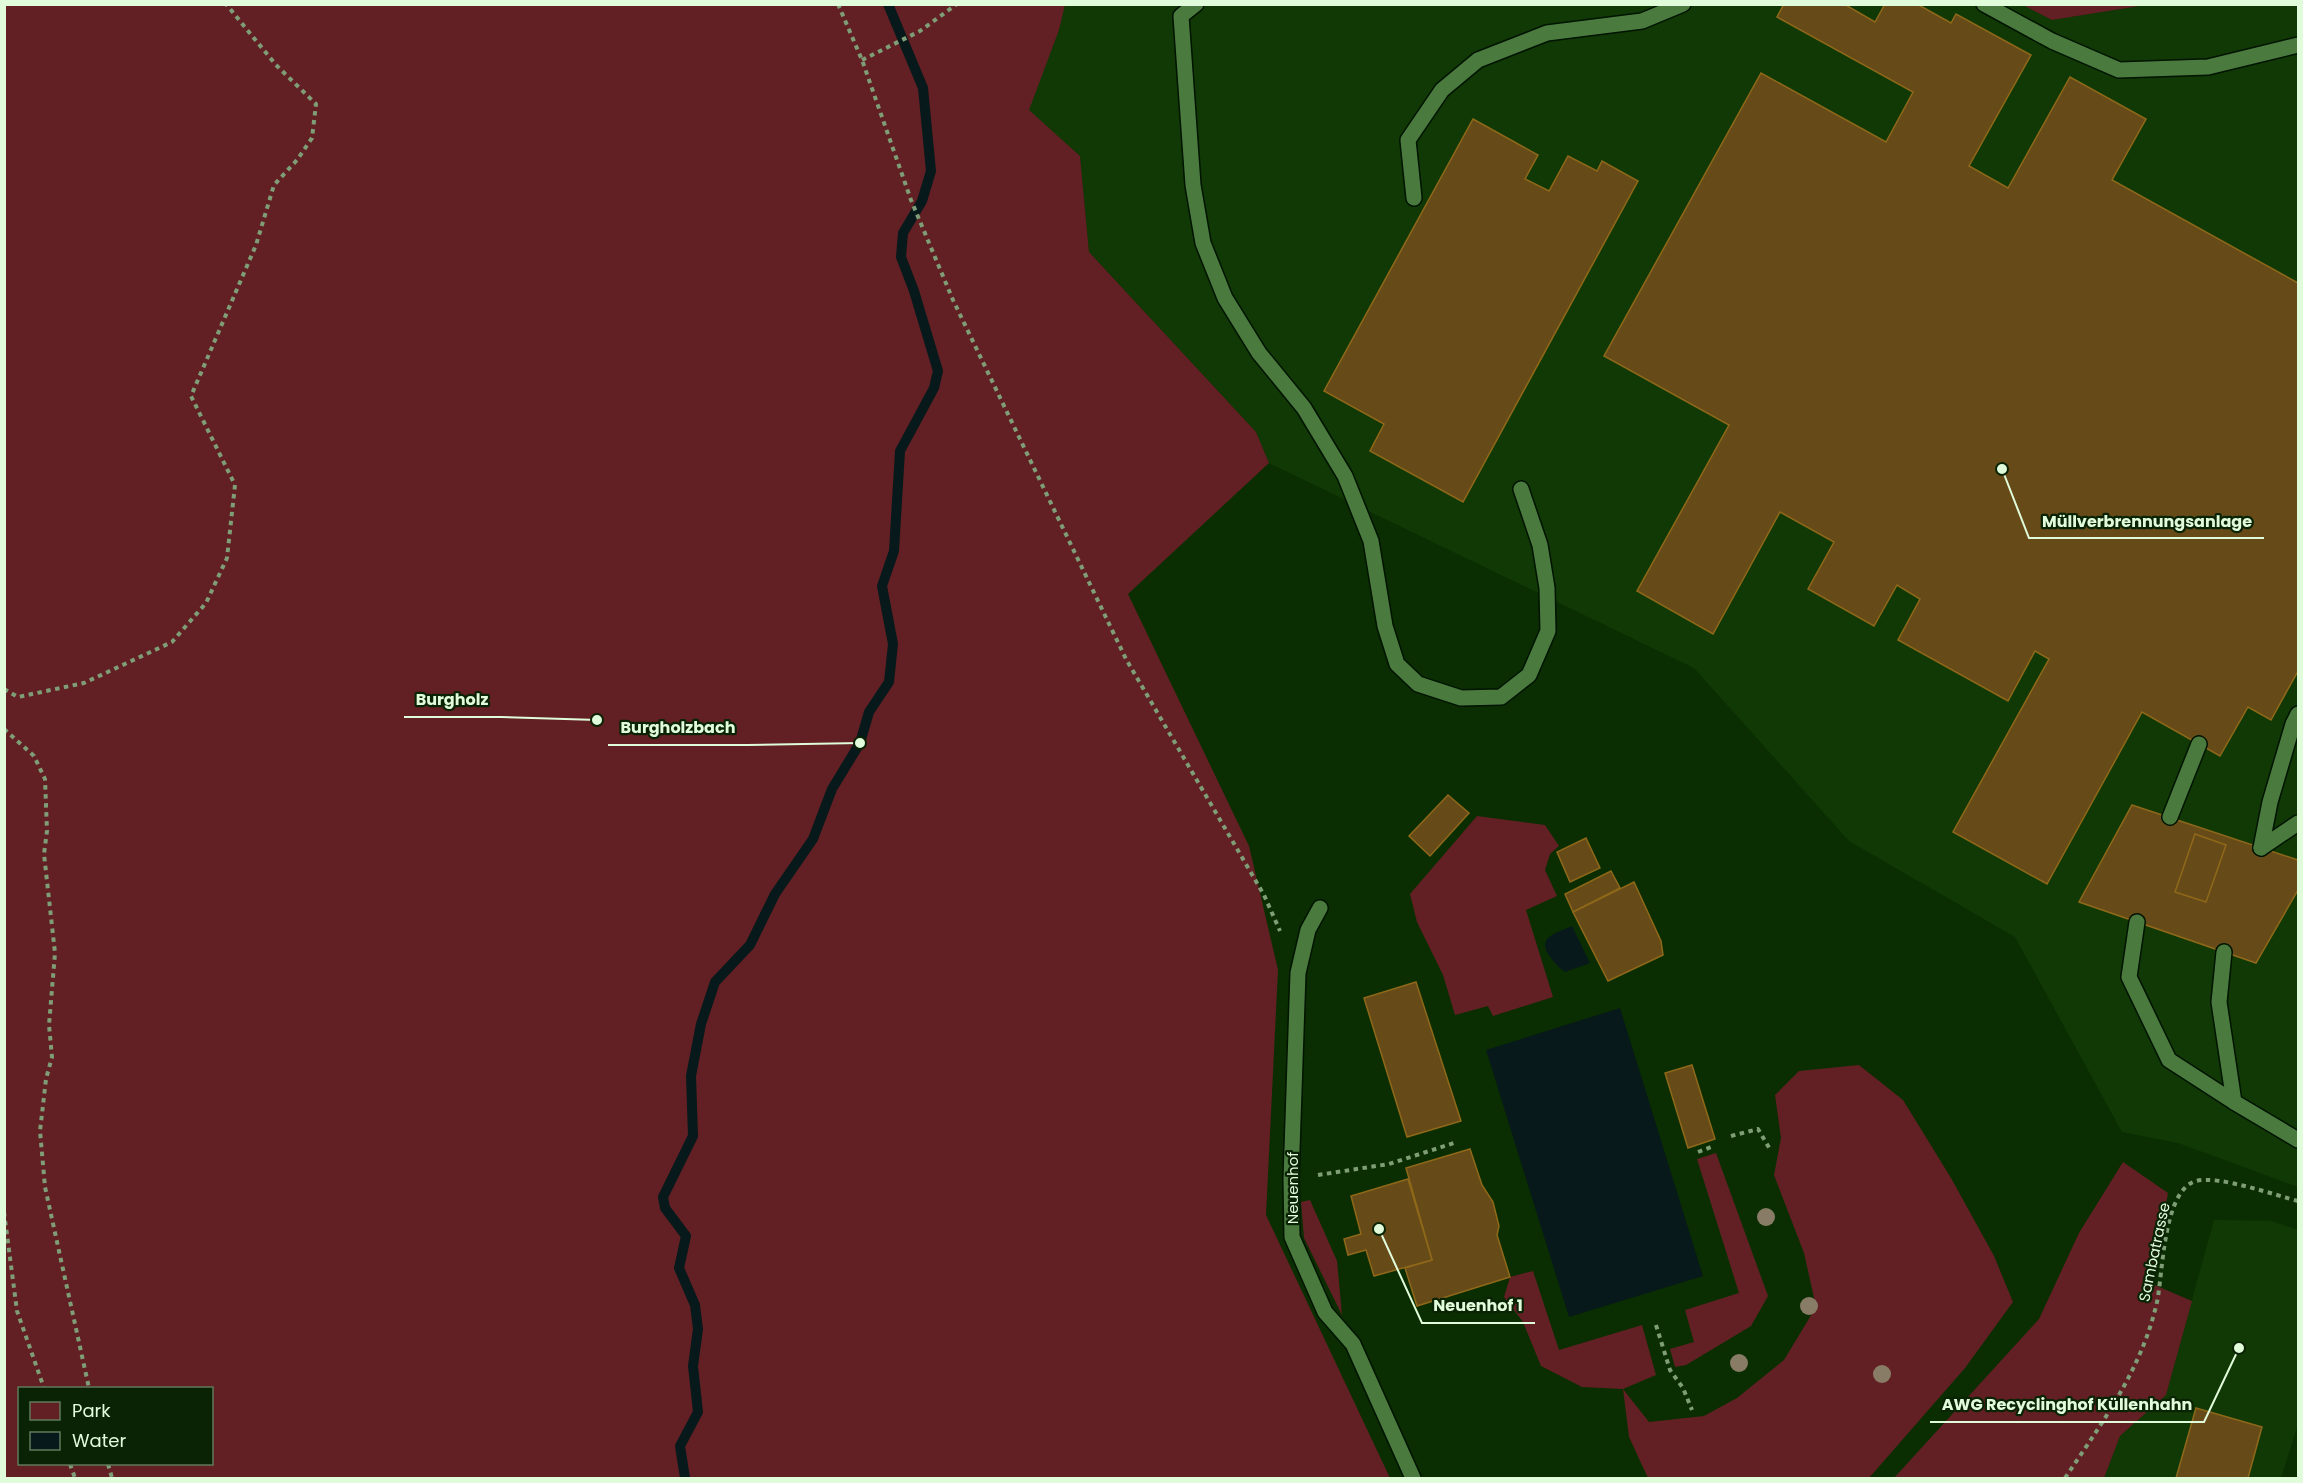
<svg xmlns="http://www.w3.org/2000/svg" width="2303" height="1483" font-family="Poppins,sans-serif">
<rect width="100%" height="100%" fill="#0a2e01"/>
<g fill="#113905">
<polygon points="2023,4 2052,20 2146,5 2298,5 2298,1187 2178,1143 2122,1132 2015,937 1849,841 1694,668 1269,463 1256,432 1089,252 1080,156 1028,110 1059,30 1065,5"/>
<polygon points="2214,1220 2271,1221 2298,1230 2298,1424 2281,1478 2104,1478 2120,1436 2166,1395"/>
</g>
<g fill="#622024" fill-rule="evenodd">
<path d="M5 4 1065 5 1059 30 1029 110 1080 156 1089 252 1256 432 1269 463 1128 594 1249 846 1278 970 1266 1215 1390 1478H5ZM212 1388V1464H20V1388Z"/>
<polygon points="2023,5 2146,5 2052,20"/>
<polygon points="1477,816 1545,825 1559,846 1550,854 1545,870 1557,896 1526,910 1553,997 1493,1016 1488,1006 1455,1015 1443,975 1417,922 1410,894"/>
<polygon points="1859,1065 1903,1100 1951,1178 1994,1256 2013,1302 1965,1368 1869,1478 1648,1478 1629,1437 1623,1389 1582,1387 1541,1366 1523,1322 1504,1297 1510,1277 1533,1271 1559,1350 1642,1325 1656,1375 1623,1389 1649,1422 1704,1416 1737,1398 1784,1360 1816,1307 1804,1253 1774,1175 1781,1138 1775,1095 1799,1071"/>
<polygon points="1716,1153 1768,1296 1751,1326 1686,1365 1675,1367 1670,1349 1694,1342 1685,1310 1739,1293 1697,1159"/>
<polygon points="2123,1162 2168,1193 2152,1284 2192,1301 2166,1395 2120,1436 2104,1478 1894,1478 2039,1319 2079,1233"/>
<polygon points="1310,1200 1337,1261 1342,1315 1304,1238 1301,1202"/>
</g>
<g fill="#07191a">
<path d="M1572 926 1590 963 1565 972C1559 968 1556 964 1551 958 1535 937 1555 934 1572 926Z"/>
<polygon points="1620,1008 1703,1276 1569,1317 1486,1050"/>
</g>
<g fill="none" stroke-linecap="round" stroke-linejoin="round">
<polyline stroke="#07191a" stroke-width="10" points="685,1478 680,1446 698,1412 693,1366 698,1329 695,1305 679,1268 686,1236 665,1208 663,1197 693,1136 691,1076 701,1024 715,982 750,945 775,894 813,839 832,789 860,743 869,712 889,682 893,644 882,586 894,551 900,451 934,388 938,371 914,291 901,257 903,233 922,201 931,171 923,88 888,4"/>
</g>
<g fill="#664b19" stroke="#8f6819" stroke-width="1.5">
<polygon points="1784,4 1844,4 1875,22 1885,4 1917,4 1951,23 1956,14 2031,55 1969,166 2008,188 2070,77 2146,119 2112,180 2298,283 2298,671 2271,720 2248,707 2220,756 2142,712 2047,884 1953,832 2049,659 2035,651 2008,701 1898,640 1920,599 1897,585 1874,626 1808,589 1834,542 1780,512 1713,634 1637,591 1729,425 1604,356 1761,73 1886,142 1913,92 1777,17"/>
<polygon points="1473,119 1538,155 1525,179 1549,191 1568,156 1597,171 1602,161 1638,181 1463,502 1370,451 1384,424 1324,391"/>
<polygon points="1448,795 1469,813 1430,856 1409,836"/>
<polygon points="2132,805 2298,860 2298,890 2256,963 2079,902"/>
<polygon points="2195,834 2226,845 2206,902 2175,892"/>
<polygon points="1586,838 1600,868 1570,882 1557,852"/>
<polygon points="1611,871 1620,888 1573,912 1565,894"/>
<polygon points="1634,882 1661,941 1663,955 1608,981 1573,912"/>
<polygon points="1416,982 1461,1121 1407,1137 1364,998"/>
<polygon points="1692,1065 1715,1139 1688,1148 1665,1073"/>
<polygon points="1470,1149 1482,1185 1493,1202 1499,1226 1497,1235 1510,1277 1417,1306 1405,1268 1432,1260 1406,1168"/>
<polygon points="1408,1179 1432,1260 1374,1276 1366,1250 1348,1255 1344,1239 1361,1234 1351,1196"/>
<polygon points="2196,1408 2262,1427 2248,1478 2176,1478"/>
</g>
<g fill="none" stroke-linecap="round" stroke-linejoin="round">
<g stroke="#001400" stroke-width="18">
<g id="service">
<polyline points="1196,4 1181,16 1193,185 1203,243 1225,298 1259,353 1304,408 1345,476 1371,541 1385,626 1397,664 1418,684 1461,698 1501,697 1529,675 1548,631 1547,588 1540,545 1521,489"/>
<polyline points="1984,4 2052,41 2119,70 2208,67 2298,45"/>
<polyline points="1414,198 1408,140 1442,90 1478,60 1547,33 1642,21 1683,4"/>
<polyline points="2170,817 2199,744"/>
<polyline points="2261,848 2270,802 2293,724 2298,714"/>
<polyline points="2261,848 2298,823"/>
<polyline points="1320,908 1308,930 1298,973 1291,1179 1292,1237 1325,1312 1353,1344 1413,1478"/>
<polyline points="2137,922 2129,977 2169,1060 2234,1102"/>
<polyline points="2224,952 2219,1002 2234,1102 2298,1140"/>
</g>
</g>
<g stroke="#7f9e77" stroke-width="4" stroke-dasharray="4.5 4.5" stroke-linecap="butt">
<polyline points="838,4 862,60 911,200 953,300 1126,659 1264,895 1280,931"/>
<polyline points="862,60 920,31 957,4"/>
<polyline points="4,689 18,697 84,683 172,642 206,603 227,558 235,485 191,396 256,245 274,185 297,160 312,138 316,104 276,65 226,4"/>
<polyline points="4,729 34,756 45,779 47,831 44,854 55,953 49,1025 52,1057 46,1079 40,1131 45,1187 89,1388"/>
<polyline points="1731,1136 1758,1129 1771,1151"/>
<polyline points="1698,1152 1711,1147"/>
<polyline points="1318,1175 1389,1164 1454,1143"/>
<polyline points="4,1212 17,1311 44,1388"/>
<polyline points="1656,1325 1670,1370 1683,1388 1692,1410"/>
<polyline points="70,1464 75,1478"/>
<polyline points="108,1464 112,1478"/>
<path d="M2065 1478C2102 1423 2142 1369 2157 1302 2163 1274 2163 1190 2196 1181 2218 1175 2275 1195 2298 1201"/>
</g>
<use href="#service" stroke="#4a7a3e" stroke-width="15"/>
</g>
<g fill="#897c67">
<circle cx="1766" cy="1217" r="9"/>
<circle cx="1809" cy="1306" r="9"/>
<circle cx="1739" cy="1363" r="9"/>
<circle cx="1882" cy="1374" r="9"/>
</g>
<g text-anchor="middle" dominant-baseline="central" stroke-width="4.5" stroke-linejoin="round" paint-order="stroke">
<g font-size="15" fill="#e1fcdb" stroke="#0a2304">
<text transform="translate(1292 1188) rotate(-90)">Neuenhof</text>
<text transform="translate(2154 1252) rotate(-78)">Sambatrasse</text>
</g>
</g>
<path fill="none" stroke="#e1fcdb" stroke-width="2" d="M2002 469L2029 538H2264M597 720L501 717H404M860 743L747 745H608M1379 1229L1422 1323H1535M2239 1348L2204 1422H1930"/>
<g fill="#e1fcdb" stroke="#0a2304" stroke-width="2">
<circle cx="2002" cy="469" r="6"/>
<circle cx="597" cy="720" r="6"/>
<circle cx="860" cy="743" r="6"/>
<circle cx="1379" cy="1229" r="6"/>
<circle cx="2239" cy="1348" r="6"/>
</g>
<g font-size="16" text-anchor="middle" font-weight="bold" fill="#e1fcdb" stroke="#0a2304" stroke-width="4.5" stroke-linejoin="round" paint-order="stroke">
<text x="2147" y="527">Müllverbrennungsanlage</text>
<text x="452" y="705">Burgholz</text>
<text x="678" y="733">Burgholzbach</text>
<text x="1478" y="1311">Neuenhof 1</text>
<text x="2067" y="1410">AWG Recyclinghof Küllenhahn</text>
</g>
<rect width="2303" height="1483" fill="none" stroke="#e1fcdb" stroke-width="12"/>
<rect x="18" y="1387" width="195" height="78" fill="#0a2304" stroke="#607a5a" stroke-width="1.5"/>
<rect x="30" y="1402" width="30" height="18" fill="#622024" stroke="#607a5a" stroke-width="1.5"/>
<text x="72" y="1417" font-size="18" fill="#e1fcdb">Park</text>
<rect x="30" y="1432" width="30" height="18" fill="#07191a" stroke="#607a5a" stroke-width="1.5"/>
<text x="72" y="1447" font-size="18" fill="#e1fcdb">Water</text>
</svg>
